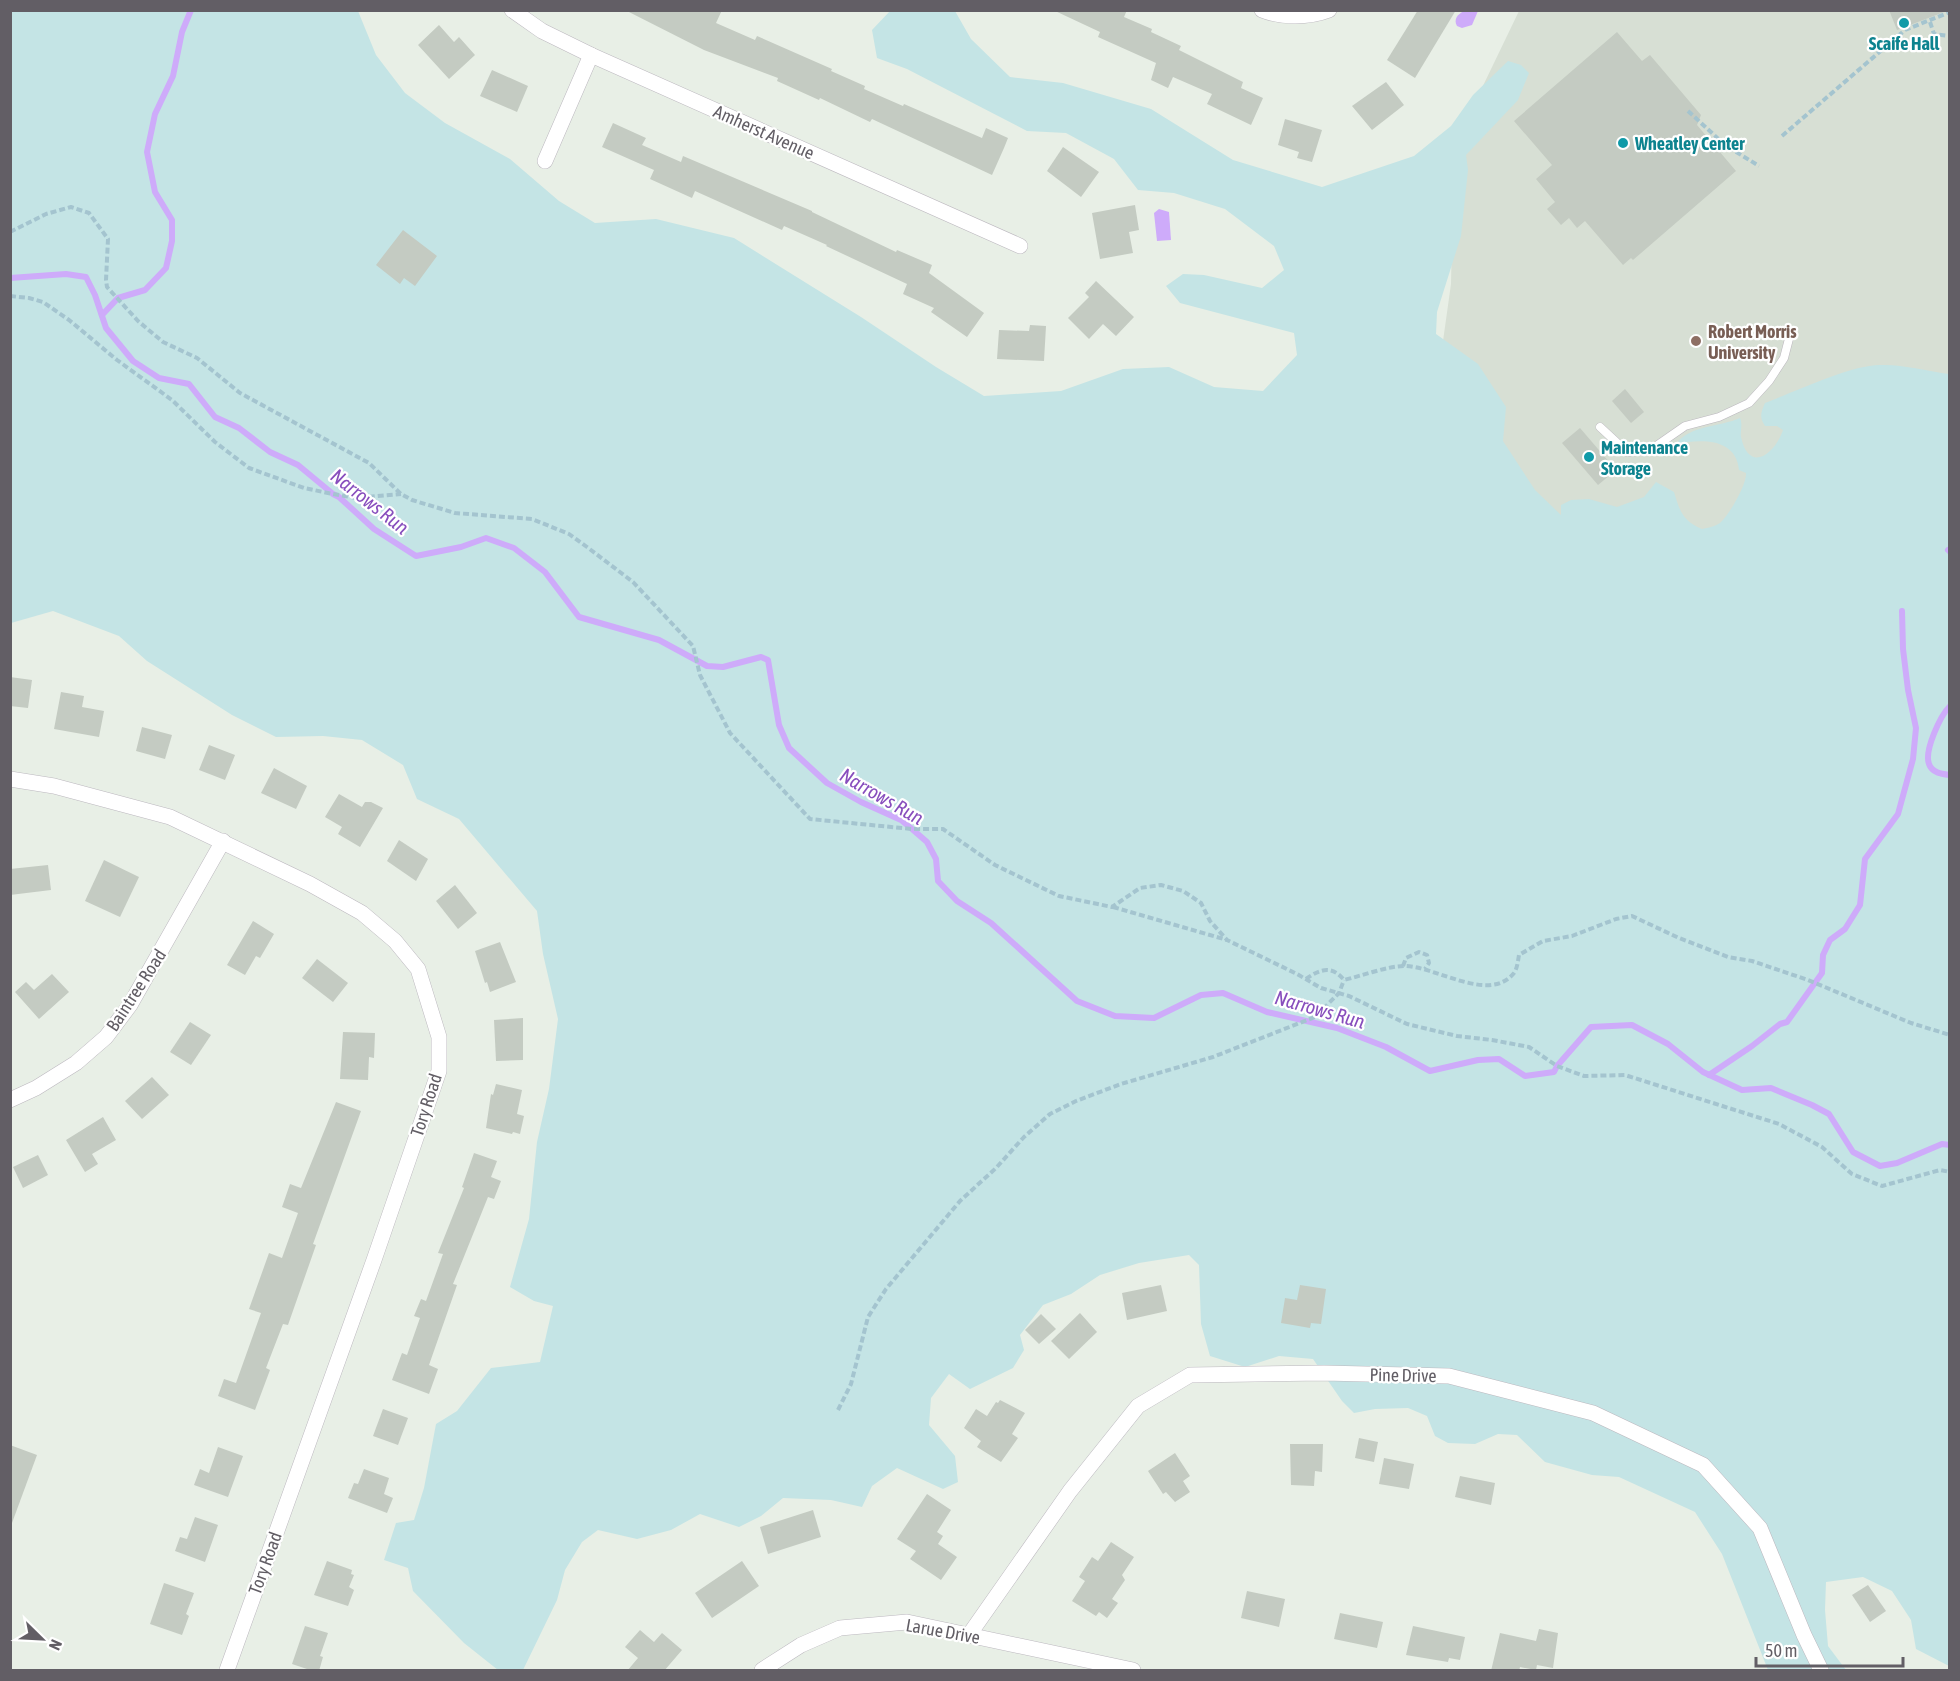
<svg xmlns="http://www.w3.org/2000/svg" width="1960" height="1681" font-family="'Asap Condensed',sans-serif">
<rect width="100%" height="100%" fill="#e8efe6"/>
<polygon fill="#d7dfd4" points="1519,11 1949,11 1949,676 1606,603 1435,398 1451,284 1454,146"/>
<path fill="#c4e4e5" d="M11 11H358L376 55 405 93 445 123 510 159 559 201 595 223 656 219 734 238 861 317 936 367 984 396 1061 391 1123 369 1169 367 1214 387 1263 391 1297 355 1294 333 1180 303 1166 286 1183 274 1204 275 1262 288 1284 270 1274 246 1225 209 1174 193 1138 190 1114 159 1066 133 1027 131 907 69 877 58 872 30 890 11H955L971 39 1010 77 1063 83 1151 109 1233 160 1322 187 1414 156 1451 126 1473 95 1508 61 1521 65 1529 73 1518 100 1466 155 1468 170 1461 236 1437 312 1436 334 1478 364 1506 407 1503 441 1535 490 1561 515V505L1571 500 1589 499 1617 507 1644 497 1656 482 1674 492C1680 512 1683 521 1702 529 1708 528 1716 526 1720 523 1729 515 1747 484 1746 473L1739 470C1736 437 1700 439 1676 444 1690 425 1720 427 1740 418 1743 425 1740 431 1741 437 1749 474 1775 454 1783 430L1777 426H1765C1759 417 1761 412 1765 403 1794 392 1851 365 1880 365 1901 364 1928 371 1949 374V1666L1916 1649 1911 1620 1892 1591 1863 1577 1826 1582 1825 1610 1828 1646 1846 1670H1768L1722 1554 1695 1512 1619 1477 1592 1475 1545 1462 1517 1435 1498 1434 1475 1444 1448 1443 1435 1436 1427 1416 1408 1408 1375 1409 1354 1413 1342 1401 1313 1359 1279 1356 1245 1367 1210 1356 1201 1324 1199 1265 1189 1255 1139 1263 1100 1275 1071 1294 1043 1305 1020 1335 1024 1350 1013 1368 970 1389 949 1374 931 1398 929 1425 955 1456 958 1482 943 1489 897 1468 872 1486 862 1507 831 1500 783 1498 761 1516 739 1527 700 1514 671 1530 637 1539 598 1530 582 1542 565 1570 557 1600 523 1670H498L464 1643 413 1591 408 1568 384 1560 396 1523 414 1520 424 1488 436 1424 457 1411 491 1368 540 1362 553 1306 534 1301 510 1287 529 1219 537 1142 549 1089 558 1019 543 954 537 911 459 819 417 799 403 765 362 740 323 736 276 737 232 715 147 661 119 636 53 611 11 623Z"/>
<g fill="#ceabfa">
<path d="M1464 11H1478L1472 25 1462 28 1457 26C1453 19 1458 14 1464 11Z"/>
<polygon points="1159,209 1169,212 1171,240 1157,241 1154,213"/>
</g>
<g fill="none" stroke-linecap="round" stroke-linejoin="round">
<g stroke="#ceabfa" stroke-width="6">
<polyline points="10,278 66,274 86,277 95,295 106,328 133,361 159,378 189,384 215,417 239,428 270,452 298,465 333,494 339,497 374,529 416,556 461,547 486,538 514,548 545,572 579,617 659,640 707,666 723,667 761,657 768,660 779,725 789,748 827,783 861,802 901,820 912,829 927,842 936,859 938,881 957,901 991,923 1077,1001 1115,1016 1154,1018 1201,995 1223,993 1267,1012 1337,1028 1386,1047 1430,1071 1478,1060 1499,1059 1525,1076 1554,1072 1557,1066 1591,1027 1632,1025 1668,1044 1703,1072 1742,1090 1771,1088 1812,1105 1829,1114 1853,1152 1880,1166 1897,1163 1942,1144 1950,1145"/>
<polyline points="102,315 118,298 145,290 166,268 172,241 172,220 155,192 147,152 155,114 173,76 182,32 191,10"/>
<polyline points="1948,550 1950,552"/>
<path d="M1950 706C1940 716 1924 751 1929 764 1932 773 1942 774 1950 775"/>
<polyline points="1709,1075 1752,1046 1780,1024 1787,1022 1822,973 1823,955 1830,940 1845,929 1860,905 1865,859 1898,814 1913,759 1916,728 1908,690 1903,649 1902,611"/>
</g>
</g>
<g fill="#c4cbc2">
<polygon points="625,10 722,10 716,23 755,40 757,36 832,69 831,71 865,86 864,89 903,106 904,104 982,138 986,128 1008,138 1004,148 992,175 872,119 870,122 820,98 819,100 777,81 778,78 704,50"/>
<polygon points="1053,10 1127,10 1124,17 1152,29 1151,32 1181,46 1179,50 1243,82 1241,88 1263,98 1251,125 1207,104 1212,94 1173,77 1168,88 1151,80 1156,63 1098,37 1100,32"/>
<polygon points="1418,10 1456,10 1415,78 1387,60"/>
<polygon points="1889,10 1944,10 1944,12 1897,30"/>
<polygon points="439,25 454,42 459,37 475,55 449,79 418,45"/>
<polygon points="1617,32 1642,61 1650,55 1701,115 1697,125 1736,171 1633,260 1631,258 1623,265 1585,221 1577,228 1569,218 1561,225 1547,209 1555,202 1536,179 1552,165 1514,121"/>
<polygon points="492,70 528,86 517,112 480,96"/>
<polygon points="1386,82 1404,105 1372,130 1352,106"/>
<polygon points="1285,119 1322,130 1312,162 1297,158 1299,152 1278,145"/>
<polygon points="613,123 646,138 642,145 681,162 683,156 812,211 812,212 896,252 897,250 932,265 929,273 984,313 967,337 931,312 934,308 903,294 907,284 826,246 827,245 784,226 782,230 695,191 692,198 650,179 654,170 602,147"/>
<polygon points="1063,147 1099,172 1081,197 1047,171"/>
<polygon points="1135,205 1139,230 1129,232 1133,253 1100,259 1092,213"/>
<polygon points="403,230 437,256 415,286 404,278 400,284 376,265"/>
<polygon points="1096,281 1134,317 1116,336 1103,324 1089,339 1068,318 1089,297 1085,293"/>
<polygon points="1030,325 1046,326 1044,361 997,359 999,330 1029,331"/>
<polygon points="1625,389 1644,412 1631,423 1612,401"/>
<polygon points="1580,428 1616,470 1598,485 1562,443"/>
<polygon points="10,677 32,680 28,708 10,706"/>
<polygon points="61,692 84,696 82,707 104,711 99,737 54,729"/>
<polygon points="142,727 172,735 165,759 136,751"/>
<polygon points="209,745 235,755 225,780 199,770"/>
<polygon points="274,768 307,786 296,809 261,793"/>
<polygon points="339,794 362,807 365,802 371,802 383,808 360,847 338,834 342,827 325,817"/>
<polygon points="399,840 428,859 416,881 387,861"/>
<polygon points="104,860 139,877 120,917 85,901"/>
<polygon points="48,865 51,890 10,895 10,869"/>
<polygon points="455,885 477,913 458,929 436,901"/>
<polygon points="253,921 274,934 260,958 256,956 245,975 227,965"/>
<polygon points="500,942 516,982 490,992 487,982 485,983 475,951"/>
<polygon points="317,959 348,983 333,1002 302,978"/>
<polygon points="52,974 69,992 39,1019 15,992 26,982 34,990"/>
<polygon points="523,1018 523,1060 496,1061 494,1020"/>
<polygon points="190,1022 211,1035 191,1065 170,1052"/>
<polygon points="343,1032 375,1033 374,1058 369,1057 368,1080 340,1079"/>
<polygon points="152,1077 169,1095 142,1119 125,1101"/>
<polygon points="496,1084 522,1090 517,1114 524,1116 520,1134 513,1132 512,1134 486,1128 491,1094 493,1095"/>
<polygon points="336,1102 361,1111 313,1244 316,1245 288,1325 283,1324 266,1368 270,1370 255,1410 218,1396 224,1379 236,1383 261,1313 249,1309 269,1253 282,1258 298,1213 282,1207 290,1184 301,1188"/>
<polygon points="103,1117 116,1140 92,1154 98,1164 85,1172 66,1140"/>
<polygon points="474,1153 497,1161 491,1177 501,1181 494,1199 488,1197 453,1284 457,1285 429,1365 438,1369 429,1394 392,1380 402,1353 407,1355 420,1318 414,1316 421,1299 426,1301 443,1254 438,1253 464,1188 462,1187"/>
<polygon points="38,1155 48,1175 23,1188 13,1167"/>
<polygon points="1161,1285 1167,1311 1127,1320 1122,1293"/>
<polygon points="1300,1285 1326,1289 1321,1324 1311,1323 1310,1328 1281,1323 1285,1298 1297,1300"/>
<polygon points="1080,1313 1097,1332 1069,1359 1051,1341"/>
<polygon points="1041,1314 1056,1329 1039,1344 1025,1330"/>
<polygon points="1000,1400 1025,1413 1012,1434 1018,1438 1001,1462 977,1447 981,1441 964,1428 976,1409 987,1416 996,1402 998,1403"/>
<polygon points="383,1409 408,1418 398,1445 373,1436"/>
<polygon points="1359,1438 1378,1442 1374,1462 1355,1458"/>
<polygon points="1290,1444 1323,1444 1322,1472 1315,1471 1314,1486 1291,1485"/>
<polygon points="10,1445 37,1455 12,1523 10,1523"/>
<polygon points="218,1447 243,1456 228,1497 194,1485 200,1469 209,1473"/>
<polygon points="1175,1453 1190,1476 1183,1481 1190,1492 1175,1502 1166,1492 1163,1494 1148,1471"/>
<polygon points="1384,1458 1414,1464 1409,1489 1379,1484"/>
<polygon points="364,1469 389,1478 384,1494 393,1498 387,1513 348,1498 354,1483 358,1484"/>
<polygon points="1460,1476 1495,1483 1491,1505 1455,1497"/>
<polygon points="927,1494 951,1510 937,1532 943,1536 938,1544 957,1557 941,1580 910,1559 916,1551 897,1539"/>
<polygon points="813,1510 821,1537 768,1554 760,1527"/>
<polygon points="195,1517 218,1525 205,1562 175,1551 180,1537 187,1539"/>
<polygon points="1111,1542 1134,1557 1122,1575 1125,1580 1112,1599 1118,1603 1107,1618 1099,1612 1096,1616 1072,1601 1085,1581 1079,1577 1092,1557 1098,1561"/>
<polygon points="327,1561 352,1570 351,1574 354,1575 349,1587 354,1590 348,1606 314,1595"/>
<polygon points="742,1561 759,1586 712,1618 695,1593"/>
<polygon points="164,1583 194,1593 186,1614 189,1616 182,1635 150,1624"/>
<polygon points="1868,1585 1886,1611 1870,1622 1852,1595"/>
<polygon points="1247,1591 1285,1599 1279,1627 1241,1618"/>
<polygon points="1340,1613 1383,1622 1377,1648 1334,1639"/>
<polygon points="305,1626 328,1633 320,1656 323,1657 319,1671 313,1671 292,1664"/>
<polygon points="1413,1626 1465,1637 1460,1660 1449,1658 1448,1662 1406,1655"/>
<polygon points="1539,1629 1558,1633 1553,1668 1537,1665 1536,1670 1520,1667 1519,1671 1491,1671 1500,1633 1536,1641"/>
<polygon points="640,1630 654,1642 662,1633 682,1650 664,1671 627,1671 638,1658 625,1647"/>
</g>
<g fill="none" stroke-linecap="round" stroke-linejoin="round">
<g stroke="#bcb8bf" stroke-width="9">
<polyline id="lane" points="1600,427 1627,452 1649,451 1685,426 1719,417 1749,403 1769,381 1784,358 1791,331"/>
</g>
<g stroke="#bcb8bf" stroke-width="16">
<g id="street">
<polyline points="512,10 542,31 591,55 1020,246"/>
<path d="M1262 10C1282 18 1308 18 1329 10"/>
<polyline points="545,161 591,55"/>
<polyline points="10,779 54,786 170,817 310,884 362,913 395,941 418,969 439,1037 439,1071 374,1260 227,1670"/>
<polyline points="10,1100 36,1088 76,1063 106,1037 130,1005 223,841"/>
<polyline points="969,1635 1070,1491 1138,1406 1190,1375 1324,1373 1449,1376 1593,1413 1703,1465 1760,1528 1804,1635 1821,1670"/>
<polyline points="762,1670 801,1645 840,1628 907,1622 1133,1670"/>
</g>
</g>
<g stroke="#a4c4cf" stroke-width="4" stroke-dasharray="6 3" stroke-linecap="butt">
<polyline points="1930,22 1934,34 1950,36"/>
<polyline points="1688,111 1725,145 1759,166"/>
<polyline points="1782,136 1905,30 1950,12"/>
<polyline points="10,232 46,214 71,207 89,213 108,239 106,280 107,287 138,321 163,342 197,358 240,393 369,463 401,494 412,500 455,513 532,519 569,534 587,547 633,582 693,646 700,675 730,733 810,819 912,829 943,829 995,865 1059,896 1112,907 1140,888 1161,885 1183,891 1201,903 1210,921 1227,940 1297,974 1321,988 1349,996 1407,1024 1457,1036 1492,1040 1529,1047 1557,1066 1584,1076 1625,1075 1779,1124 1822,1147 1852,1174 1882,1186 1940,1170 1950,1172"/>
<polyline points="10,296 29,298 43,302 69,320 117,360 172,400 215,442 249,468 304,488 333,494 356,498 401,494"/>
<polyline points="1113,907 1227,940"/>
<polyline points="1403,966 1406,958 1419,952 1427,955 1429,963 1425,969"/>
<path d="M1306 979C1320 969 1332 965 1344 980 1361 976 1388 966 1404 966 1436 966 1489 1004 1514 973 1517 969 1518 961 1519 955L1543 941 1572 936 1616 919 1632 916 1679 938 1728 957 1752 961 1808 980 1911 1023 1950 1035"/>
<polyline points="838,1410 851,1384 868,1317 886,1289 960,1201 996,1168 1024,1137 1050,1114 1076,1101 1121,1084 1213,1057 1315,1017 1339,993 1344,980"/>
</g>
<use href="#lane" stroke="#fff" stroke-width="8"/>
<use href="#street" stroke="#fff" stroke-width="15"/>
</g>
<g fill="#0f9aa8" stroke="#fff" stroke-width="2">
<circle cx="1904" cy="23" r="6"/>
<circle cx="1623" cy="143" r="6"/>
<circle cx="1589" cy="457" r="6"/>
</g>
<circle fill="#8d6e63" stroke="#fff" stroke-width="2" cx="1696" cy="341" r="6"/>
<g text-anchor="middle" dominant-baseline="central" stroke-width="4.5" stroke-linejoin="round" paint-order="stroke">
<g font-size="18" font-weight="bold" fill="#0d838f" stroke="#fff" text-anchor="start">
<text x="1904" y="43" text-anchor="middle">Scaife Hall</text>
<text x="1635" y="143">Wheatley Center</text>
<text x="1601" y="447">Maintenance<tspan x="1601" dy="21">Storage</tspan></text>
</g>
<g font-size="18" fill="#625e65" stroke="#fff">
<text transform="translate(764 132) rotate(24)">Amherst Avenue</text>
<text transform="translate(136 990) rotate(-57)">Baintree Road</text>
<text transform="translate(426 1105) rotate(-72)">Tory Road</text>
<text transform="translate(1403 1375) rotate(1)">Pine Drive</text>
<text transform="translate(265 1563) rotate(-70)">Tory Road</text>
<text transform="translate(943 1631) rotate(10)">Larue Drive</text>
</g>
<g font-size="18" font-weight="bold" fill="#785e54" stroke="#fff" text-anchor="start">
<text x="1708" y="331">Robert Morris<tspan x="1708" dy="21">University</tspan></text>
</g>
<g font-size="20" font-style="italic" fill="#884ebd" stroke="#fff">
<text transform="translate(370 501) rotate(38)">Narrows Run</text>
<text transform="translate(882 796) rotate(30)">Narrows Run</text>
<text transform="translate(1320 1009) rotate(16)">Narrows Run</text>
</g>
</g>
<rect width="1960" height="1681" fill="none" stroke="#625e65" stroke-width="24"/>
<g transform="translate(42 1639) rotate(114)" stroke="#ffffff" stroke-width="4.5" paint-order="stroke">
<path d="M0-4.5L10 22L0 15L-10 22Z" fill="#625e65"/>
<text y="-9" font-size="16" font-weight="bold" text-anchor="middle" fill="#625e65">N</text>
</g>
<path d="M1756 1657v9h147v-9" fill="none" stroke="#625e65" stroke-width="3"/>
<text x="1765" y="1657" font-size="18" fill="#625e65" stroke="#ffffff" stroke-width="4.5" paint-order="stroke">50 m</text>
</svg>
